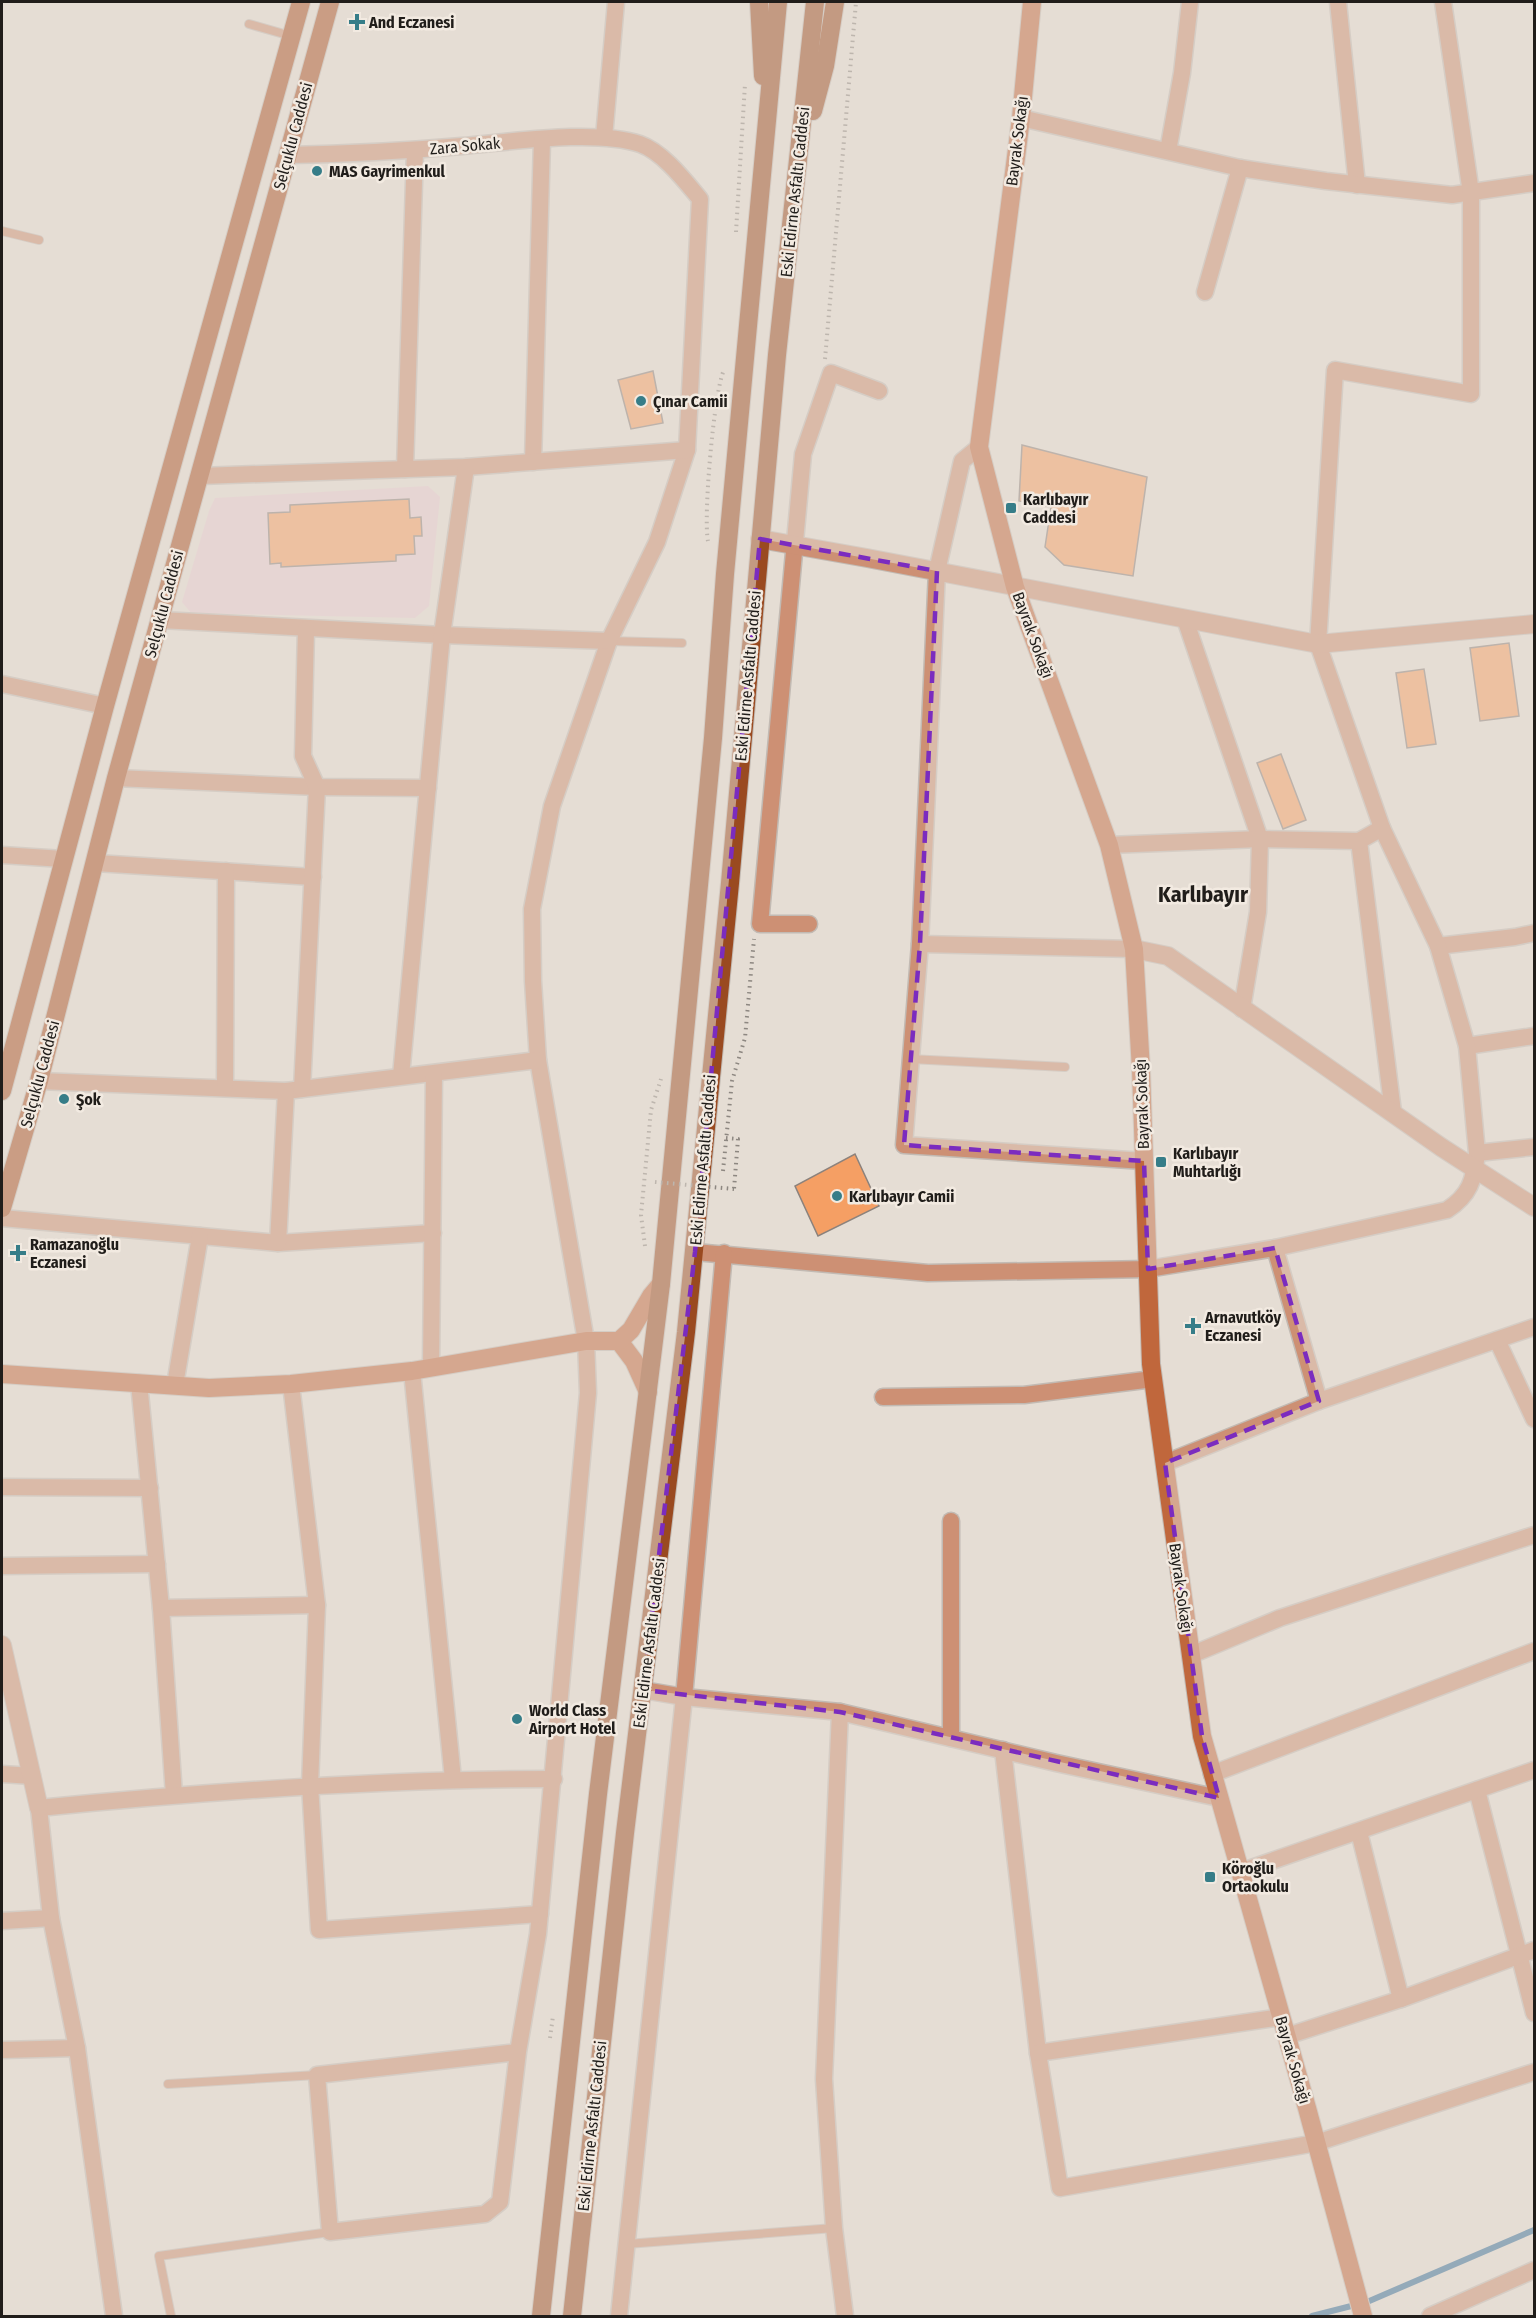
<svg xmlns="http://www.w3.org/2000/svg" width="1536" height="2318" font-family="'Fira Sans Condensed',sans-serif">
<rect width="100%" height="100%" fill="#e5ddd4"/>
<polygon fill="#e7cdd3" points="428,486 440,497 429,606 415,618 191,613 182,602 209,511 215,498"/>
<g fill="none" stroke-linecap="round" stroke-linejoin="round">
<polyline stroke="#326d99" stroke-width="6" points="1312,2316 1367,2302 1534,2230"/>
</g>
<g fill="#f59f64" stroke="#8c827c" stroke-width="1.5">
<polygon points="653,371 663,423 631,429 618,380"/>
<polygon points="1022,445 1147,477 1133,576 1064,565 1045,547 1051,507 1019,501"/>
<polygon points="409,499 410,518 421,517 422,536 414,536 415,554 396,555 396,561 281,567 281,563 270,564 268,513 290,512 290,505"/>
<polygon points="1509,643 1519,716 1480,721 1470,648"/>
<polygon points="1424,669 1436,744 1407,748 1396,673"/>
<polygon points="1281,754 1306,820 1283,829 1257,763"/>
<polygon points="855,1154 879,1206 818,1236 795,1186"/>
</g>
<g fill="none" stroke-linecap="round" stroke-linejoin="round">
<g stroke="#c2bab3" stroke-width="10">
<g id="service">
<polyline points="249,24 291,36"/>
<polyline points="2,231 39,240"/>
<polyline points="609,641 682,643"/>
<polyline points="910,1059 1065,1067"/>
<polyline points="168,2084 317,2075"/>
<polyline points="627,2244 834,2228"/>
<polyline points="171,2316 159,2256 330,2232"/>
</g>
</g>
<g stroke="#c2bab3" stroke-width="19">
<g id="minor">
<polyline points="1338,2 1357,185"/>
<polyline points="1021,118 1240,168 1326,181 1452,195 1534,183"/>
<polyline points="604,137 616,2"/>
<polyline points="1168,151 1182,73 1190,2"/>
<path d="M289 155C347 154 404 151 462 146 511 142 595 129 640 144 663 152 685 181 700 199L687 450 657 542 609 641 552 806 532 909 533 981 538 1060 586 1341 588 1393 538 1934 518 2052 500 2202 485 2214 330 2232 317 2075 518 2052"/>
<polyline points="1205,292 1240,168"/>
<polyline points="979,447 962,461 937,571 920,944 904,1145 1144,1161"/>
<polyline points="533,462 542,140"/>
<polyline points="405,469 415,150"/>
<polyline points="200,476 466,467 687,450"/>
<polyline points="1185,619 1260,839 1258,912 1242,1009"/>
<polyline points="160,620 442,635 609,641"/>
<polyline points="2,684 105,706"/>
<polyline points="116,778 317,787 428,788"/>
<polyline points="1382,828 1359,841 1393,1112"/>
<polyline points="1109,845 1260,839 1359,841"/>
<polyline points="2,855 63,859"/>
<polyline points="96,863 313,877"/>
<polyline points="809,924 760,924 803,454 831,373 879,391"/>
<polyline points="920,944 1134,949"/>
<polyline points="1438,946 1515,937 1534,933"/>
<polyline points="1467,1046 1534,1036"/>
<polyline points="401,1076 442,635 466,467"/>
<polyline points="39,1081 286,1091 538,1060"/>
<polyline points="225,1087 226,871"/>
<polyline points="302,1089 317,787 303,756 306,629"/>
<polyline points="1477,1153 1534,1147"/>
<polyline points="2,1218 278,1243 433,1233"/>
<polyline points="278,1243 286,1091"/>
<polyline points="1275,1248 1319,1401"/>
<path d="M695 1252 928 1273 1148 1269 1275 1248 1447 1210C1470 1195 1474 1180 1477 1153L1467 1046 1438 946 1382 828 1318 644 1335 370 1471 394V193L1443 2"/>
<polyline points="1497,1340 1534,1419"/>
<polyline points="431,1367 434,1074"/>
<polyline points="412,1371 453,1779"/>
<polyline points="139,1383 161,1608 174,1795"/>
<polyline points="291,1384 317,1605 310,1785 319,1930 540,1914"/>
<polyline points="175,1385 200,1236"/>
<polyline points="883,1397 1024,1395 1153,1379"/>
<polyline points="1165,1463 1319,1401 1534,1327"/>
<polyline points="2,1487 150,1488"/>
<polyline points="2,1566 157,1564"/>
<polyline points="161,1608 317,1605"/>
<polyline points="1191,1655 1280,1618 1534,1535"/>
<polyline points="643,1690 684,1697 840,1712 1056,1763 1219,1798"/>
<polyline points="840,1712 824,2079 834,2228 845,2316"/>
<polyline points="951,1738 951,1521"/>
<polyline points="1003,1750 1038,2053 1060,2188 1316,2143 1534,2072"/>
<polyline points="2,1774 32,1776"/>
<polyline points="1212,1774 1534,1651"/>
<polyline points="1477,1790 1534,2013"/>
<polyline points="1359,1832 1401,1999"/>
<polyline points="1240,1872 1534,1770"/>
<polyline points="2,1921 51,1918"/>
<polyline points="1287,2036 1401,1999 1534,1950"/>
<polyline points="2,2050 77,2048"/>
<polyline points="1038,2053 1281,2017"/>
<path d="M114 2316 77 2048 51 1918 39 1808C211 1791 382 1779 554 1779"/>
<polyline points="619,2316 684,1697 724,1253"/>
<polyline points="1430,2316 1534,2270"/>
</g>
</g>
<g stroke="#c2bab3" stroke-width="20">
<g id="tertiary">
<polyline points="760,539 867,558 1318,644 1534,624"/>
<polyline points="1134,949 1168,956 1441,1147 1534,1207"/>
<polyline points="2,1645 39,1808"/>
</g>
</g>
<g stroke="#c2bab3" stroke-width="20">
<g id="secondary">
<polyline points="1032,2 1021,118 979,447 1015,587 1109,845 1134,949 1141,1070 1151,1364 1202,1736 1307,2108 1363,2316"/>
<polyline points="619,1341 634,1361 648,1392"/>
<polyline points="2,1374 209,1388 291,1384 412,1371 586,1341 619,1341 631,1330 651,1296 661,1284"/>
</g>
</g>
<g stroke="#c2bab3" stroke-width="20">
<g id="primary">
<polyline points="2,1091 105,706 301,2"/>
<polyline points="2,1208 39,1081 116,778 330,2"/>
</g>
</g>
<g stroke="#c2bab3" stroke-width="20">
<g id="trunk">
<polyline points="759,2 763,76"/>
<polyline points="813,111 825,66 835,2"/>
<polyline points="541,2316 598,1794 661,1284 713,738 725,574 778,2"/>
<polyline points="572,2316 625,1833 686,1332 730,883 777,355 815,2"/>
</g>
</g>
<g stroke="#8d8781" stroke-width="4" stroke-dasharray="1.5 4.5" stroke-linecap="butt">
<polyline points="736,232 745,84"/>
<polyline points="825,359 856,2"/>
<path d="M708 541C703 518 714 390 724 370"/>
<polyline points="726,1138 738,1139 734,1189"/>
<polyline points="723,1171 732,1081 745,1038 754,939"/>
<polyline points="645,1246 641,1215 651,1110 661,1079"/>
<polyline points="550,2038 553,2016"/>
</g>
<use href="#service" stroke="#cd9074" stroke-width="8"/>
<use href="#minor" stroke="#cd9074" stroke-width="16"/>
<use href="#tertiary" stroke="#cd9074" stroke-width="18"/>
<use href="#secondary" stroke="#c0673c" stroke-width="18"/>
<use href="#primary" stroke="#a85124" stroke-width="18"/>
<use href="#trunk" stroke="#9a4a20" stroke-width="18"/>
<polyline stroke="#8d8781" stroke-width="4" stroke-dasharray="1.5 4.5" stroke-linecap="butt" points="655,1182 734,1189"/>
</g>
<path d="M0 0H1536V2318H0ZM760 539 937 571 920 944 904 1145 1144 1161 1148 1269 1275 1248 1319 1401 1165 1463 1202 1736 1219 1798 840 1712 643 1690 695 1252Z" fill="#e5ddd4" fill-opacity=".55" fill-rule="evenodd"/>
<path fill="none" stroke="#7b2cbf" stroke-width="4.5" stroke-dasharray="12 8" stroke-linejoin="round" d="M760 539 937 571 920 944 904 1145 1144 1161 1148 1269 1275 1248 1319 1401 1165 1463 1202 1736 1219 1798 840 1712 643 1690 695 1252Z"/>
<g fill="#367d88" stroke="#f2eae1" stroke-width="2">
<path d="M354 13h6v6h6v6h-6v6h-6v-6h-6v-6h6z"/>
<circle cx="317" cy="171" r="6"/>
<circle cx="641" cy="401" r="6"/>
<rect x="1005" y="502" width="12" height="12" rx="3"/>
<circle cx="64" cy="1099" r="6"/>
<rect x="1155" y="1156" width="12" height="12" rx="3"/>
<circle cx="837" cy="1196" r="6"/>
<path d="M15 1244h6v6h6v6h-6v6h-6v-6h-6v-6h6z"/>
<path d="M1190 1317h6v6h6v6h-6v6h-6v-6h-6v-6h6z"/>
<circle cx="517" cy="1719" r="6"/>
<rect x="1204" y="1871" width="12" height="12" rx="3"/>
</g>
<g text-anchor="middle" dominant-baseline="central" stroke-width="5" stroke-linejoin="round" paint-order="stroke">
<g font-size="16" font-weight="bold" fill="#201d1a" stroke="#f2eae1" text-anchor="start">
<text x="369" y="22">And Eczanesi</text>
<text x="329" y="171">MAS Gayrimenkul</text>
<text x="653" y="401">Çınar Camii</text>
<text x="1023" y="499">Karlıbayır<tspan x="1023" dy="18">Caddesi</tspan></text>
<text x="76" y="1099">Şok</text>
<text x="1173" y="1153">Karlıbayır<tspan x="1173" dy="18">Muhtarlığı</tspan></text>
<text x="849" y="1196">Karlıbayır Camii</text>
<text x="30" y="1244">Ramazanoğlu<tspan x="30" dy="18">Eczanesi</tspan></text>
<text x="1205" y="1317">Arnavutköy<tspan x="1205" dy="18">Eczanesi</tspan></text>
<text x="529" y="1710">World Class<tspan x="529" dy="18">Airport Hotel</tspan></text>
<text x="1222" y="1868">Köroğlu<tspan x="1222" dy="18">Ortaokulu</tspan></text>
</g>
<g font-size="16" fill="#201d1a" stroke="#f2eae1">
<text transform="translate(293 136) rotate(-75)">Selçuklu Caddesi</text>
<text transform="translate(1017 141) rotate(-83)">Bayrak Sokağı</text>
<text transform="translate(465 146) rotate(-5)">Zara Sokak</text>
<text transform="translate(795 192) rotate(-84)">Eski Edirne Asfaltı Caddesi</text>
<text transform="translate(164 604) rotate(-75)">Selçuklu Caddesi</text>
<text transform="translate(1033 635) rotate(70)">Bayrak Sokağı</text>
<text transform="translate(748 676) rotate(-85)">Eski Edirne Asfaltı Caddesi</text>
<text transform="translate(40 1074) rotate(-75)">Selçuklu Caddesi</text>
<text transform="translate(1142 1104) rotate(-92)">Bayrak Sokağı</text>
<text transform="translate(703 1160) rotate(-85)">Eski Edirne Asfaltı Caddesi</text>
<text transform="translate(1181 1588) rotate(82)">Bayrak Sokağı</text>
<text transform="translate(649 1643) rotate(-83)">Eski Edirne Asfaltı Caddesi</text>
<text transform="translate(1293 2060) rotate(74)">Bayrak Sokağı</text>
<text transform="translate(592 2126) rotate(-84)">Eski Edirne Asfaltı Caddesi</text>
</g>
<g font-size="22" font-weight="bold" fill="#201d1a" stroke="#f2eae1">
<text x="1203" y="894">Karlıbayır</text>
</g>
</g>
<rect width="1536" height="2318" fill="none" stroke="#201d1a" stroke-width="6"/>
</svg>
